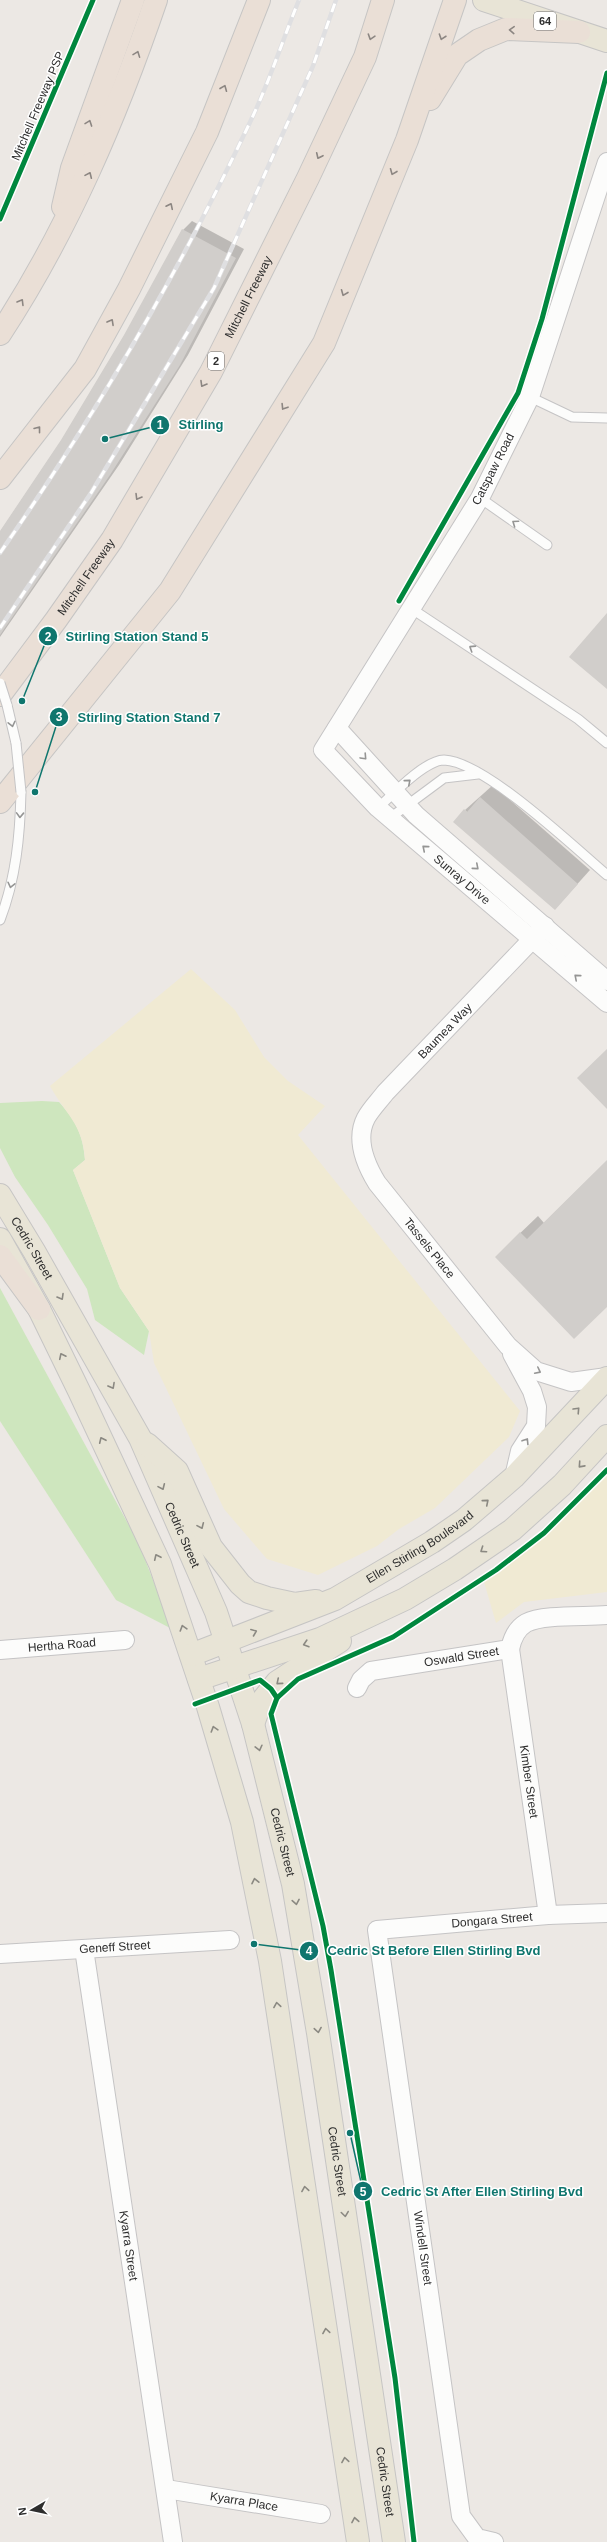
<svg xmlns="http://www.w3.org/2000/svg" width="607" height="2542" font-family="Helvetica,sans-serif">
<rect width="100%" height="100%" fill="#ece8e4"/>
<g fill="#cee6be">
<path d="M42 1101 59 1102C76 1121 83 1135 85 1160L73 1170 120 1288 149 1331 144 1355 95 1320 87 1289 48 1225 15 1177 0 1148V1103Z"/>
<polygon points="0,1288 139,1544 172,1629 116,1600 0,1421"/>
</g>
<g fill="#f0ead3">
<path d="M191 969 235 1010 264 1057 288 1081 325 1106 298 1135 520 1411 509 1437 435 1508 399 1529 377 1546 318 1575 267 1559 224 1509 154 1363 149 1331 120 1288 73 1170 85 1160C83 1124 66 1115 50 1086Z"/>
<polygon points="607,1470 607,1592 524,1602 496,1623 484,1582 564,1515"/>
</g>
<g fill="#0003">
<polygon points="192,221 244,249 188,355 119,465 0,637 0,532 62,440 125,336 183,230"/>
<polygon points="493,785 590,870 555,909 465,810"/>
<polygon points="607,1161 607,1305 513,1240 538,1216 544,1223"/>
</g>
<g fill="#d1cecb">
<polygon points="182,229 236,258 180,365 110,475 0,635 0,531 61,440 124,335"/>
<polygon points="607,613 607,689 569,657"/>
<polygon points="480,797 578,884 555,910 453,822 464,809 467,812"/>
<polygon points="607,1049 607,1109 577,1078"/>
<polygon points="607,1160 607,1307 574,1339 495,1257 520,1232 527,1239"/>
</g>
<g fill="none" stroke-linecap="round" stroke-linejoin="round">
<g stroke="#c5c4c5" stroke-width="11">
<g id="service">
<polyline points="530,397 572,417 607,418"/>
<polyline points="480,498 547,545"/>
<polyline points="412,609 578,719 607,743"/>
<polyline points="7,705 16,743"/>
<path d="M378 808C392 795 425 760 444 760 484 761 575 848 607 875"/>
<polyline points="390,818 444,778 478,774"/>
<path d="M0 920C16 878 20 836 21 792"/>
</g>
</g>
<g stroke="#c5c4c5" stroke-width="20">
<g id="minor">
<path id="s1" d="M607 162 530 397 480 498 323 750 378 808 607 1003"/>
<polyline points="337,728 416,815 607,981"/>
<path id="s2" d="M545 926 385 1093C379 1101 371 1109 366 1118 355 1139 366 1165 377 1183L508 1346 536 1371 571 1382 607 1377"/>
<polyline points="512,1354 532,1391 537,1407 536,1426 520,1451 514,1477"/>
<path id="s3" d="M510 1649 548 1915"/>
<path id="s4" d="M0 1650 125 1640"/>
<path id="s5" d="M357 1688 361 1680 371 1671 510 1649C512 1639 516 1629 526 1623 543 1614 586 1617 607 1615"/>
<path id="s6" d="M84 1949 173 2542"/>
<path id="s7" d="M0 1954 230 1940"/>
<path id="s8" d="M166 2489 321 2514"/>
<path id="s9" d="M494 2542 477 2538 461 2516 377 1930 548 1915 607 1913"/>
</g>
</g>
<g stroke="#c6c5c4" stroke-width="24">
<g id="primary">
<polyline points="484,0 607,41"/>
<path id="s10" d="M0 1195 34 1251 140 1438 216 1612 253 1724 293 1884 318 2033 394 2542"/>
<polyline points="0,1239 39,1309 79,1391 160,1564 208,1707 242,1822 270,1961 358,2542"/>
<polyline points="147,1444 177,1471 211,1547 240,1584 249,1592 267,1598 295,1604 316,1601"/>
<path id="s11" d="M191 1655 335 1599 432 1542 464 1520 514 1477 607 1378"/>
<polyline points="199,1679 320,1639 405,1599 455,1569 512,1530 562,1485 607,1436"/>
<polyline points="253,1724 261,1702 277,1682 340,1641"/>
</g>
</g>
<g stroke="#c6c5c4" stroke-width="24">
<g id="motorway">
<polyline points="430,99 457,55 479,40 506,29 579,32"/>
<polyline points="63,207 72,168 133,0"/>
<path d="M0 334C68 230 116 117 156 0"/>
<polyline points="0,478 85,369 129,289 207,132 259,0"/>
<path id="s12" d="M0 695 56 620 112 540 211 372 308 178 365 57 383 0"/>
<polyline points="0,802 170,591 324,343 407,140 455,0"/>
<polyline points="0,1256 39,1309"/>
</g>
</g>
<use href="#service" stroke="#fcfcfb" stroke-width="9"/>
<use href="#minor" stroke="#fcfcfb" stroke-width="18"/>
<use href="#primary" stroke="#e8e4d6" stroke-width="22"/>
<use href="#motorway" stroke="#eadfd6" stroke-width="22"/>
<g stroke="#dfdfe1" stroke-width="4.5">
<g id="rail">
<path d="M0 553C95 416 181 269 252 118 270 80 283 39 299 0"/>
<polyline points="0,628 91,493 214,288 313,66 336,0"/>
</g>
</g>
<use href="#rail" stroke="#fff" stroke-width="3" stroke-dasharray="9" stroke-linecap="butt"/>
<g stroke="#c5c4c5" stroke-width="11" stroke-linecap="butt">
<g id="service-bridge">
<polyline points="0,683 7,705"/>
<polyline points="16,743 21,792"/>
</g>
</g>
<use href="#service-bridge" stroke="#fcfcfb" stroke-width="9"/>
<g stroke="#fff" stroke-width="8">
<g id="cycleway">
<polyline points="0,219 93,0"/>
<polyline points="399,601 518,393 542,319 607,73"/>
<polyline points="195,1704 260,1680 271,1689 277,1698"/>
<polyline points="414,2542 395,2378 331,1970 323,1926 271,1714 277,1698 298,1679 393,1637 496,1570 544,1533 607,1470"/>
</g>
</g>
<use href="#cycleway" stroke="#00873e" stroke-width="5"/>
</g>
<defs><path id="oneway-chevron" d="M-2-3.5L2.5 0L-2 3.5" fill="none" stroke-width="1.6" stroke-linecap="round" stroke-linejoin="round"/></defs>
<g stroke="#8c8682">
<use href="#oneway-chevron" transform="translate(512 30) rotate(-177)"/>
<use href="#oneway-chevron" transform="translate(371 37) rotate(108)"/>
<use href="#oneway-chevron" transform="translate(442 37) rotate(109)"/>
<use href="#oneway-chevron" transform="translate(137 54) rotate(-69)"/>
<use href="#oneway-chevron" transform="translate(224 88) rotate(-68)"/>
<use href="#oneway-chevron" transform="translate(89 123) rotate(-70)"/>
<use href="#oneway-chevron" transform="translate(319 156) rotate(115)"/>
<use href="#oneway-chevron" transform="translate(393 172) rotate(112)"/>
<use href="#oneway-chevron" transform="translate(89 175) rotate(-66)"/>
<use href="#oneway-chevron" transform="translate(170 206) rotate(-64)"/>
<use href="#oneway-chevron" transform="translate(344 293) rotate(112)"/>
<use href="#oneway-chevron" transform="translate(21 302) rotate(-59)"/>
<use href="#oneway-chevron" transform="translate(111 322) rotate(-61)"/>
<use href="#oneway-chevron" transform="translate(203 384) rotate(120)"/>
<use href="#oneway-chevron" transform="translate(284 407) rotate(122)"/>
<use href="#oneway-chevron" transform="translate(38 429) rotate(-52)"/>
<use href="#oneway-chevron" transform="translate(138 497) rotate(121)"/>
</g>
<g stroke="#959594">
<use href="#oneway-chevron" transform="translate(515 523) rotate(-145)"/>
<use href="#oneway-chevron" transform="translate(472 648) rotate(-147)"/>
<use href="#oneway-chevron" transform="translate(12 724) rotate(77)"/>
<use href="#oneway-chevron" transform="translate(364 757) rotate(47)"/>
<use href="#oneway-chevron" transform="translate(408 782) rotate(-41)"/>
<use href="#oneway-chevron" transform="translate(20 815) rotate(92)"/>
<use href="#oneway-chevron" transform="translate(425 848) rotate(-140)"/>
<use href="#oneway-chevron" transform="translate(476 867) rotate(41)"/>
<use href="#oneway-chevron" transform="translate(11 885) rotate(103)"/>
<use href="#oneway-chevron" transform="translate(577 977) rotate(-139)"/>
<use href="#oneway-chevron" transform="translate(538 1371) rotate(27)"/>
<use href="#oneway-chevron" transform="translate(526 1441) rotate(-58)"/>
</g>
<g stroke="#8b8982">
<use href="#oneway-chevron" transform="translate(61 1297) rotate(60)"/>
<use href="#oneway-chevron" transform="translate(62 1356) rotate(-116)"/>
<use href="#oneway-chevron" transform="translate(112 1386) rotate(61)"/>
<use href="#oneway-chevron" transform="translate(577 1410) rotate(-47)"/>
<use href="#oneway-chevron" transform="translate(102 1440) rotate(-115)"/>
<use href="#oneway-chevron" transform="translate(581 1465) rotate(132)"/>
<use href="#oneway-chevron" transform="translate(162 1487) rotate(66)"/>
<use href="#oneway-chevron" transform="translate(486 1502) rotate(-40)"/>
<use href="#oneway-chevron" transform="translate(201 1526) rotate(66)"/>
<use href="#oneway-chevron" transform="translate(483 1550) rotate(146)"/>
<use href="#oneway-chevron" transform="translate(157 1557) rotate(-115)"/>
<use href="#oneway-chevron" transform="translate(183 1628) rotate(-107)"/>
<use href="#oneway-chevron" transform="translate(254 1632) rotate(-22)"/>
<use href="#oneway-chevron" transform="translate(306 1644) rotate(163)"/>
<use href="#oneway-chevron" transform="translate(279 1682) rotate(140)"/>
<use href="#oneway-chevron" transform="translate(214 1729) rotate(-107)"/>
<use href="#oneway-chevron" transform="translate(259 1748) rotate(76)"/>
<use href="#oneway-chevron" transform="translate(255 1881) rotate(-102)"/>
<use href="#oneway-chevron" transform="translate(296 1902) rotate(80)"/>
<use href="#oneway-chevron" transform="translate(277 2005) rotate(-99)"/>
<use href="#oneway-chevron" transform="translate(318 2030) rotate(81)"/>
<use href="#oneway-chevron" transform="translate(305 2189) rotate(-99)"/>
<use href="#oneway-chevron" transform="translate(345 2214) rotate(82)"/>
<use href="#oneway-chevron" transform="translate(326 2331) rotate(-99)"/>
<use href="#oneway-chevron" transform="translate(345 2460) rotate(-99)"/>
<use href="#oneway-chevron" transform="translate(355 2520) rotate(-100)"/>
</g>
<g text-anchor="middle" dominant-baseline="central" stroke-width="3" stroke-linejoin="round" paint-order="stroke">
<g fill="#fff" stroke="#6d6d6d" stroke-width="1">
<rect x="534" y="12" width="22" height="18" rx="3"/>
<rect x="208" y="352" width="16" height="18" rx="3"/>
</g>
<g font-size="11" font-weight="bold" fill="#2e2e2e">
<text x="545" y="21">64</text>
<text x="216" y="361">2</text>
</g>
<g font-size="12" fill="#2e2e2e" stroke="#fff">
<text transform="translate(38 106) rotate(-67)">Mitchell Freeway PSP</text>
<text stroke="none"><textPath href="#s12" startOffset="470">Mitchell Freeway</textPath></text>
<text transform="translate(493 469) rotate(-63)">Catspaw Road</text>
<text stroke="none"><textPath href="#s12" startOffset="146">Mitchell Freeway</textPath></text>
<text stroke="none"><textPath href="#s1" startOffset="847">Sunray Drive</textPath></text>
<text transform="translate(445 1031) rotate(-46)">Baumea Way</text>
<text stroke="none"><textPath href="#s10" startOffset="62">Cedric Street</textPath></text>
<text stroke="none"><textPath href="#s2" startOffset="415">Tassels Place</textPath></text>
<text stroke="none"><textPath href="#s10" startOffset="386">Cedric Street</textPath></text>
<text stroke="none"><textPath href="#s11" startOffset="254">Ellen Stirling Boulevard</textPath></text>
<text stroke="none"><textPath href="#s4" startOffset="62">Hertha Road</textPath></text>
<text stroke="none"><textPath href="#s5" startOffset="114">Oswald Street</textPath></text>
<text stroke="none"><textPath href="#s3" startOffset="134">Kimber Street</textPath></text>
<text stroke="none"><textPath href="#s10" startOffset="710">Cedric Street</textPath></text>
<text stroke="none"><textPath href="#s9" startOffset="752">Dongara Street</textPath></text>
<text stroke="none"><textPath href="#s7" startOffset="115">Geneff Street</textPath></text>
<text stroke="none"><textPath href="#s10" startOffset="1034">Cedric Street</textPath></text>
<text stroke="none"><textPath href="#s6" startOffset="300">Kyarra Street</textPath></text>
<text transform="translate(423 2248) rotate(82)">Windell Street</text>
<text stroke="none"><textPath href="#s10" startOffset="1358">Cedric Street</textPath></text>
<text stroke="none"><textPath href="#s8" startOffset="79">Kyarra Place</textPath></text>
</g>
</g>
<path fill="none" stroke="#0f766e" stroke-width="1.5" d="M105 439L160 425M22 701L48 636M35 792L59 717M254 1944L309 1951M350 2133L363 2191"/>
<g fill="#0f766e" stroke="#fff" stroke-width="1.5">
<circle cx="105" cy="439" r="4"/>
<circle cx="22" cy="701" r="4"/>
<circle cx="35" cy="792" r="4"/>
<circle cx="254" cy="1944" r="4"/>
<circle cx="350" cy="2133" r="4"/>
<circle cx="160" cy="425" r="10"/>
<circle cx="48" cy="636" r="10"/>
<circle cx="59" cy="717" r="10"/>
<circle cx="309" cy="1951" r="10"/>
<circle cx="363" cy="2191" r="10"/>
</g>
<g font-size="12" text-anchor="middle" font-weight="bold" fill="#fff">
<text x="160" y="429">1</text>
<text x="48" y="641">2</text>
<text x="59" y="721">3</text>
<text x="309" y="1955">4</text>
<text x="363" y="2196">5</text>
</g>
<g font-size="13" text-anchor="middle" font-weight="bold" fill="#0f766e" stroke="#fff" stroke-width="3" stroke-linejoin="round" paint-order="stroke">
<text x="201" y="429">Stirling</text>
<text x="137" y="641">Stirling Station Stand 5</text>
<text x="149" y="722">Stirling Station Stand 7</text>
<text x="434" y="1955">Cedric St Before Ellen Stirling Bvd</text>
<text x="482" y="2196">Cedric St After Ellen Stirling Bvd</text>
</g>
<g transform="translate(32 2510) rotate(261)" stroke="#ffffff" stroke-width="3" paint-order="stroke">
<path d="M0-3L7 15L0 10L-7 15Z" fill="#2e2e2e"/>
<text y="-6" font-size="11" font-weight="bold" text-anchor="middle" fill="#2e2e2e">N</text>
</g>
</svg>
